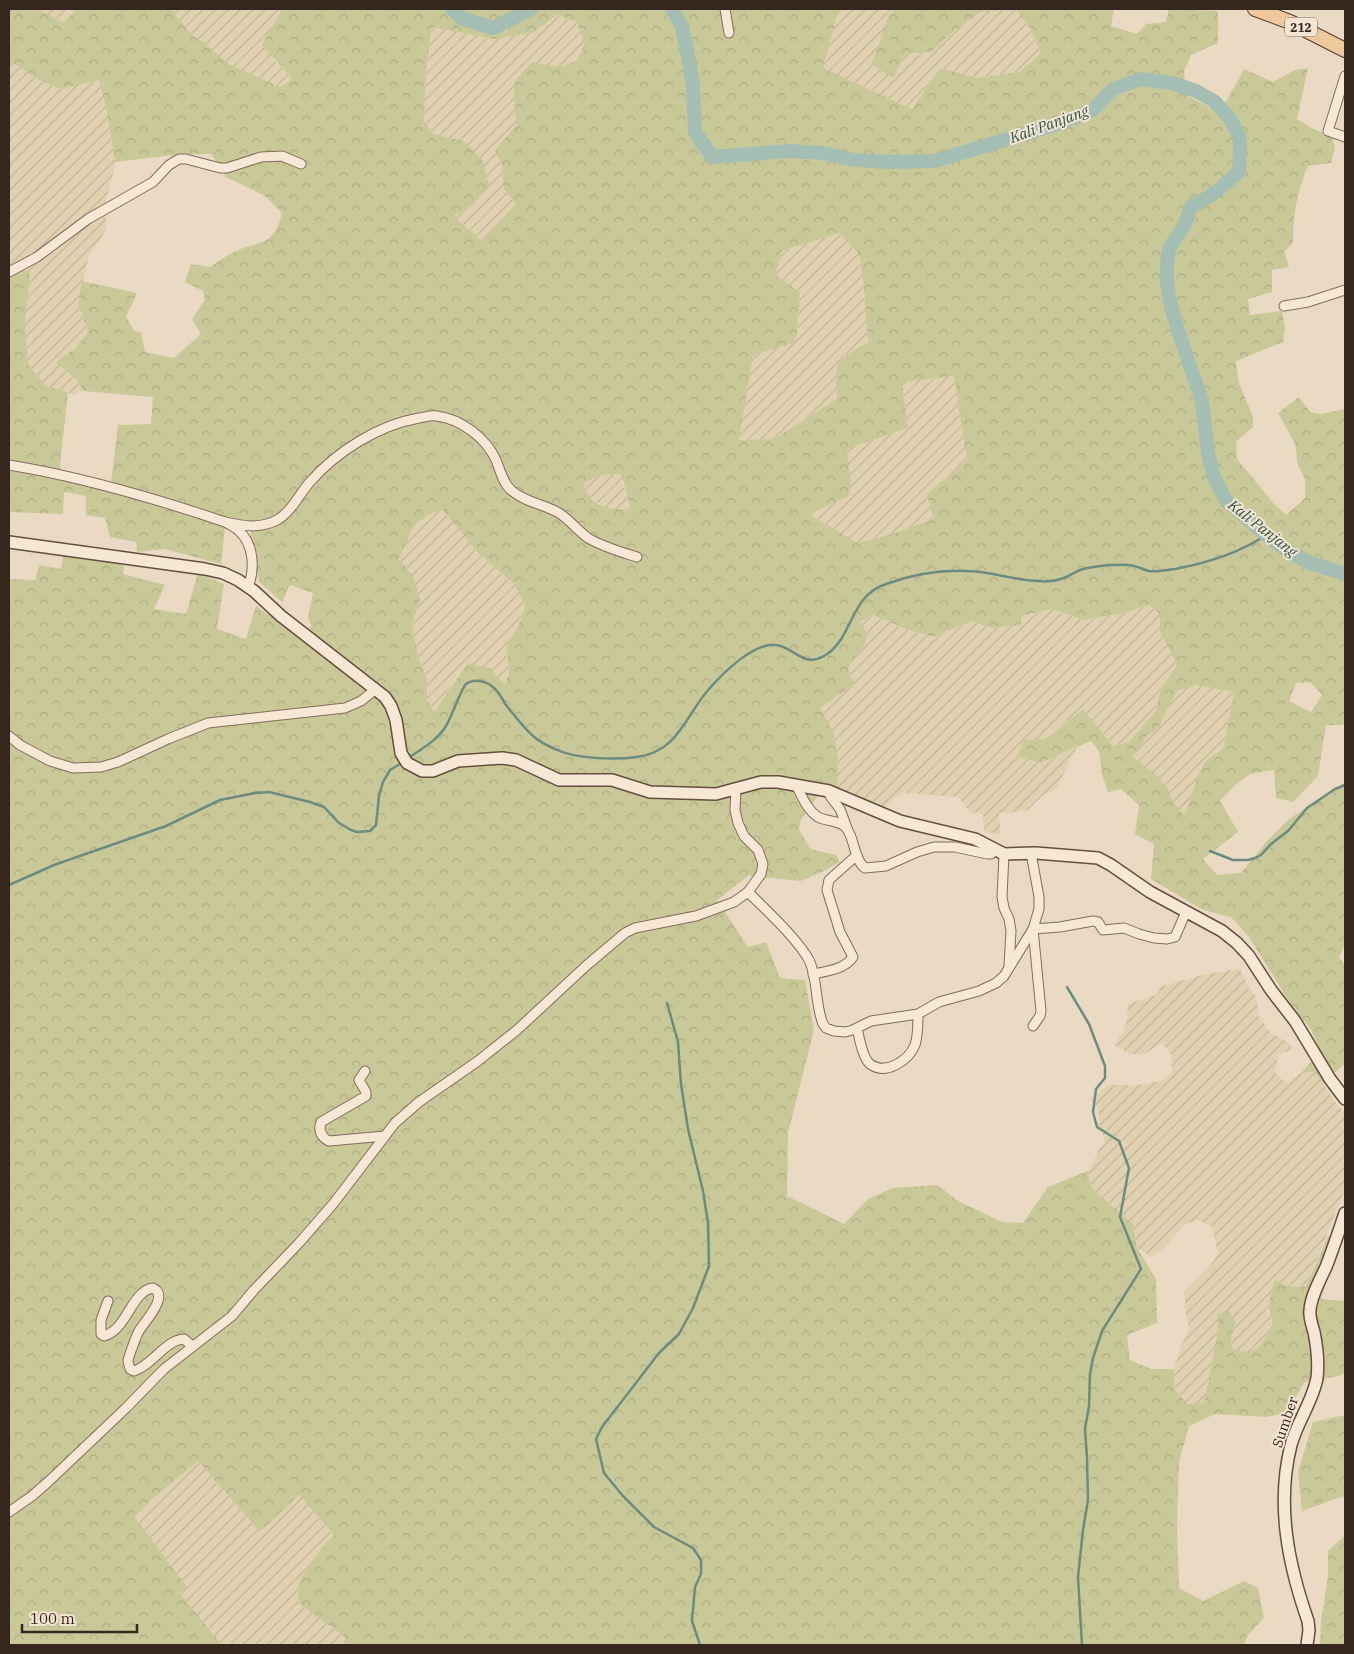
<svg xmlns="http://www.w3.org/2000/svg" width="1354" height="1654" font-family="'IBM Plex Serif',serif">
<defs>
<pattern id="farmland-furrows" width="10" height="10" patternUnits="userSpaceOnUse" patternTransform="scale(1.25)"><rect width="10" height="10" fill="#e0d2b1"/><path d="M-1 1l2-2M0 10L10 0M9 11l2-2" fill="none" stroke="#c1b498"/></pattern>
<pattern id="forest-crowns" width="20" height="18" patternUnits="userSpaceOnUse" patternTransform="scale(1.25)"><rect width="20" height="18" fill="#c9c898"/><path d="M2 6a3 3 0 1 1 6 0M12 15a3 3 0 1 1 6 0" fill="none" stroke="#adac83"/></pattern>
</defs>
<rect width="100%" height="100%" fill="#ebdac3"/>
<g fill="url(#farmland-furrows)">
<polygon points="38,9 81,9 78,9 63,22"/>
<polygon points="171,9 282,9 274,22 275,61 292,79 280,87 229,64 206,44 191,34"/>
<polygon points="839,9 894,9 888,17 892,78 905,54 931,52 956,29 983,11 1017,10 1030,29 1041,54 1020,72 976,78 940,68 912,109 823,68"/>
<polygon points="557,15 577,22 584,45 577,61 559,67 532,62 516,106 516,125 495,151 502,164 504,189 517,204 481,240 454,216 474,204 463,141 433,134 424,120 427,61 432,27 494,39 533,33"/>
<polygon points="15,64 39,80 61,89 99,79 106,107 115,162 112,179 106,200 106,230 89,256 78,303 88,332 76,348 56,362 80,382 83,391 74,395 45,385 28,364 25,324 28,294 11,262 9,263 9,68"/>
<polygon points="839,233 859,254 863,278 868,342 844,356 838,399 774,439 739,440 753,354 794,343 797,334 800,292 776,275 782,251"/>
<polygon points="954,376 967,461 927,494 933,519 895,533 858,543 809,514 849,496 851,487 846,449 908,428 902,382"/>
<polygon points="620,474 632,510 605,508 588,496 583,483 601,475"/>
<polygon points="441,508 478,553 514,584 525,606 519,624 507,645 509,671 504,685 467,664 454,681 434,713 427,700 427,679 419,659 412,626 420,598 399,559 415,524"/>
<polygon points="1150,605 1160,614 1160,632 1177,665 1160,691 1156,711 1129,742 1113,746 1083,709 1062,725 1046,739 1040,763 1077,747 1056,789 1041,797 1027,811 999,813 1001,835 984,832 983,814 970,812 958,797 902,793 884,807 837,789 820,708 854,684 848,668 865,644 859,622 873,615 906,629 933,637 971,621 992,628 1021,625 1021,616 1052,609 1083,620 1119,614"/>
<polygon points="1197,685 1234,692 1224,746 1219,753 1206,761 1199,776 1185,818 1172,799 1167,787 1132,757 1146,737 1160,726 1168,707 1178,690"/>
<polygon points="1240,969 1249,988 1257,998 1258,1015 1270,1032 1289,1043 1292,1049 1278,1055 1275,1073 1286,1083 1302,1072 1315,1072 1338,1106 1345,1113 1345,1189 1306,1287 1289,1287 1275,1280 1270,1299 1268,1313 1273,1322 1260,1347 1246,1353 1233,1350 1231,1338 1236,1322 1218,1314 1218,1331 1204,1404 1187,1404 1174,1388 1174,1369 1181,1346 1189,1330 1186,1315 1184,1292 1209,1267 1218,1254 1212,1227 1198,1220 1185,1224 1162,1250 1152,1257 1137,1248 1133,1224 1090,1187 1088,1171 1105,1139 1098,1123 1099,1109 1090,1099 1109,1085 1138,1085 1162,1081 1172,1071 1171,1053 1161,1043 1145,1054 1130,1054 1114,1045 1124,1030 1128,1016 1127,1004 1156,995 1162,986 1205,974"/>
<polygon points="198,1461 260,1532 299,1494 334,1536 321,1549 298,1603 344,1636 348,1645 222,1645 179,1592 187,1587 133,1515"/>
</g>
<g fill="url(#forest-crowns)" fill-rule="evenodd">
<path d="M9 9H38L63 22 78 9H171L191 34 206 44 229 64 280 87 292 79 262 45 282 9H839L823 68 912 109 940 68 976 78 1020 72 1041 53 1030 29 1017 10 983 11 956 29 931 52 905 54 893 78 872 64 888 17 894 9H1114L1111 26 1137 34 1146 24 1166 22 1169 9 1218 11V43L1191 55 1184 72 1186 95 1217 111 1227 100 1244 69 1273 82 1295 70 1308 68 1297 119 1317 131 1331 134 1335 147 1331 163 1308 166C1297 192 1293 214 1293 242L1284 252 1289 267 1272 270V292L1248 299 1250 315 1282 311 1285 328 1283 342 1236 361 1239 383 1253 417V427L1236 442 1237 459 1275 505 1286 515 1305 498V479L1298 465 1295 444 1278 413 1299 397 1310 412 1321 414 1345 409V722L1342 725H1326L1318 776 1293 802 1276 798 1274 770 1250 774 1235 785 1220 801 1238 832 1203 859 1217 875 1241 873 1268 840 1289 819 1345 782V945L1339 958 1345 965V1063L1323 1084 1315 1072H1302L1320 1051 1310 1028 1290 1003 1249 937 1232 918 1201 909 1151 879 1154 844 1135 834 1139 805 1121 789 1108 792 1102 775 1099 751 1091 741 1040 763 1017 756 1024 740 1046 739 1083 709 1113 746 1129 742 1156 711 1160 691 1177 665 1160 632V614L1150 605 1119 614 1083 620 1052 609 1021 616V625L992 628 971 621 933 637 906 629 873 615 859 622 867 633 865 644 848 668 854 684 820 708 834 734 838 761 837 789 818 796 801 819 799 830 811 849 836 855 840 862 822 872 801 881 748 876 717 900 748 947 766 942 780 978 805 980 814 1030 788 1133 787 1196 844 1224 868 1199 893 1188 937 1185 960 1202 1002 1222 1023 1223 1048 1187 1088 1171 1090 1187 1133 1224 1137 1248 1156 1279 1157 1323 1127 1335 1130 1360 1151 1369H1174V1388L1187 1404 1204 1403 1218 1331V1314L1229 1311 1236 1322 1231 1338 1233 1350C1261 1356 1262 1343 1273 1322 1265 1308 1271 1295 1275 1280L1289 1287H1306L1328 1236 1341 1238 1321 1299 1341 1301 1345 1299V1373L1338 1376 1305 1382 1286 1413 1266 1417 1215 1414 1189 1426 1179 1462 1177 1528 1179 1588 1203 1601 1244 1581 1258 1588 1264 1618 1248 1635 1243 1645H348L344 1636 298 1603 299 1582 321 1549 334 1535 299 1495 260 1532 198 1461 133 1515 188 1588 179 1592 222 1645H9V579L35 580 39 565 61 569 63 556 124 563 123 574 165 585 154 609 186 614 198 573 224 584 217 629 246 639 256 606 302 638 311 625 308 618 313 593 290 585 282 602 259 582 250 528 225 526 221 564 165 549 137 552 136 542 110 537 105 518 86 515V496L64 492 63 514 9 512V478L11 458 9 457V263L11 262 30 274 25 324 28 364 45 385 68 393 60 464 62 475 111 483 118 425 151 424 153 397 83 391 79 382 56 362 76 348 88 332 78 303 82 281 137 293 126 317 134 330 141 333 145 352 174 358 201 334 192 319 205 300 203 291 185 282 191 264 210 267C218 262 226 256 234 252 259 240 274 248 282 213L265 196 226 177 211 154H182L115 162 106 107 99 80 61 89 39 80 15 64 9 68ZM557 15 577 22 584 45 577 61 559 67 532 62 514 82 516 125 495 151 502 164 504 189 516 204 481 240 454 216 474 204 489 185 482 159 463 141 433 134 424 120 427 61 432 27 494 39 533 33ZM839 233 859 254 863 278 868 342C834 362 835 360 837 399L774 439 739 440 753 355 794 343 797 334 800 292 776 275 782 251ZM954 376 967 461 927 494 933 519 895 533 858 543 809 514 849 496 851 487 847 449 908 428 902 382ZM620 474 624 483 631 510C608 508 590 508 583 483L601 475ZM441 508 478 553 514 584 525 606 519 624 507 645 509 671 505 685 490 668 467 664 434 712 427 700V679L419 659 412 626 420 599 413 576 399 559 415 524ZM1310 682 1322 695 1311 712 1289 701 1296 683ZM1197 685 1234 692 1224 746C1219 754 1212 755 1206 761 1198 770 1189 804 1185 817L1172 799 1167 787 1156 775 1133 757 1146 737 1160 726 1168 707 1178 690Z"/>
<polygon points="1345,1415 1345,1499 1343,1496 1302,1511 1298,1472 1313,1422"/>
<polygon points="1345,1535 1345,1645 1320,1645 1321,1622 1328,1576 1328,1551"/>
</g>
<g fill="none" stroke-linecap="round" stroke-linejoin="round">
<g stroke="#6d8c80" stroke-width="2.5">
<path d="M407 759C421 749 437 741 446 726 451 718 462 687 466 684 474 678 487 681 494 688 499 692 502 699 506 705 514 715 523 727 533 736 539 741 548 746 555 749 575 759 615 760 637 757 679 751 685 716 709 689 723 673 754 642 776 645 794 647 803 668 824 656 853 640 849 596 886 584 911 575 941 570 967 571 991 571 1015 581 1039 581 1047 582 1056 581 1064 578 1071 575 1076 571 1083 569 1091 567 1100 566 1109 565 1117 565 1126 564 1134 566 1139 567 1144 570 1149 571 1157 572 1166 570 1175 569 1207 563 1238 554 1266 535"/>
<polyline points="1210,851 1233,860 1248,860 1255,858 1261,855 1271,844 1288,831 1307,808 1335,789 1345,785"/>
<polyline points="9,885 54,865 166,826 220,800 255,793 269,792 310,802 324,807 339,823 351,830 357,832 370,831 376,825 379,796 383,782 390,770 403,762"/>
<polyline points="1067,987 1089,1024 1105,1066 1105,1078 1096,1089 1093,1112 1097,1127 1119,1141 1129,1168 1120,1217 1141,1269 1102,1331 1093,1358 1090,1374 1089,1406 1085,1429 1087,1458 1088,1500 1083,1530 1078,1577 1082,1645"/>
<polyline points="667,1003 678,1042 681,1084 688,1129 703,1191 708,1223 709,1266 693,1308 679,1334 659,1353 602,1427 596,1439 604,1473 623,1496 654,1527 693,1548 701,1560 701,1574 695,1587 692,1621 700,1645"/>
</g>
<g stroke="#a5beb3" stroke-width="14">
<polyline points="452,9 461,18 493,28 531,9"/>
<polyline points="672,9 682,26 689,62 693,86 695,132 712,157 788,151 823,153 854,160 891,162 935,161 1058,124 1093,110 1113,89 1141,79 1172,83 1196,91 1214,101 1231,120 1240,138 1239,172 1212,195 1191,207 1184,226 1169,249 1167,263 1167,283 1170,302 1178,330 1202,401 1208,453 1214,477 1226,501 1266,535 1286,550 1310,563 1345,574"/>
</g>
<g stroke="#856b5b" stroke-width="11">
<g id="street">
<polyline points="725,9 729,33"/>
<polyline points="1345,76 1328,131 1345,137"/>
<polyline points="9,272 37,257 88,219 153,182 169,165 179,159 186,159 220,168 227,168 261,157 282,156 301,164"/>
<polyline points="1284,306 1308,302 1345,290"/>
<path d="M9 465C83 477 154 498 225 522 230 525 235 527 239 531 254 544 255 570 248 587"/>
<path d="M225 522C243 526 260 529 277 520 291 512 299 495 309 483 336 452 378 425 419 418 425 417 431 415 437 416 461 419 486 438 496 460 500 470 503 483 511 490 524 502 544 504 559 513 570 520 578 531 588 538 603 547 621 552 637 557"/>
<polyline points="9,736 20,745 50,761 73,768 101,767 118,762 168,739 208,723 345,708 361,701 376,689"/>
<path d="M796 785C802 796 807 810 818 817 827 822 841 820 847 829 855 840 854 860 865 868L886 866 917 852 934 847H955L987 854H991L995 851"/>
<polyline points="829,791 830,796 840,809 847,828"/>
<polyline points="1004,854 1002,897 1004,908 1009,919 1011,931 1009,965"/>
<path d="M748 892C765 909 800 941 810 962 818 982 815 1004 823 1024L826 1028 834 1031 845 1032 853 1030 871 1021 918 1014 939 1002 979 991 996 983 1004 976 1033 929 1039 909V897L1031 853"/>
<path d="M813 974C828 971 845 969 853 957L840 932 827 890 829 880 857 855"/>
<polyline points="1033,1026 1040,1016 1041,1011 1033,929 1060,927 1093,921 1098,922 1103,930 1124,928 1139,934 1154,938 1167,939 1175,937 1186,912"/>
<path d="M857 1028C859 1037 863 1059 870 1064 886 1076 909 1060 915 1045 918 1036 918 1024 918 1014"/>
<path d="M365 1071 359 1080 366 1092V1096L321 1122C318 1131 321 1137 329 1141L385 1136"/>
<path d="M108 1301 101 1320V1334L104 1336C128 1329 131 1291 153 1288 170 1296 144 1322 139 1331 137 1334 128 1358 128 1361 128 1362 130 1368 130 1369L134 1371C153 1365 165 1340 184 1339L192 1346"/>
<polyline points="9,1512 32,1496 48,1482 126,1408 164,1369 232,1316 254,1290 299,1243 333,1204 395,1123 419,1102 478,1061 517,1030 587,965 625,933 635,928 696,916 734,902 748,892 761,874 763,864 758,850 744,836 738,823 735,810 736,789"/>
</g>
</g>
<g stroke="#664d3e" stroke-width="14">
<g id="secondary">
<polyline points="9,542 205,569 223,573 238,580 254,591 281,616 385,697 391,706 396,720 401,753 407,763 422,771 433,771 458,761 502,758 516,760 559,780 612,780 650,792 716,794 761,782 778,782 829,791 900,821 975,839 1004,854 1036,853 1098,858 1111,865 1150,892 1222,931 1237,943 1249,956 1271,990 1295,1021 1330,1079 1345,1099"/>
<path d="M1307 1645 1309 1630 1308 1621C1288 1564 1276 1504 1291 1445 1297 1422 1313 1401 1317 1378 1319 1362 1317 1347 1314 1332 1312 1325 1309 1317 1310 1310 1311 1296 1320 1280 1326 1267 1333 1249 1339 1231 1345 1213"/>
</g>
</g>
<g stroke="#523b2f" stroke-width="16">
<polyline id="primary" points="1255,9 1290,22 1345,50"/>
</g>
<use href="#street" stroke="#f7e8d6" stroke-width="9"/>
<use href="#secondary" stroke="#f7e8d6" stroke-width="11"/>
<use href="#primary" stroke="#edc99d" stroke-width="14"/>
</g>
<g text-anchor="middle" dominant-baseline="central" stroke-width="4" stroke-linejoin="round" paint-order="stroke">
<rect fill="#f3e5d2" stroke="#6e5f54" stroke-width="1" x="1285" y="17.5" width="32" height="19" rx="4"/>
<g font-size="12" font-weight="bold" fill="#35261e">
<text x="1301" y="27">212</text>
</g>
<g font-size="14" fill="#35261e" stroke="#f3e5d2">
<text transform="translate(1285 1422) rotate(-71)">Sumber</text>
</g>
<g font-size="15" font-style="italic" fill="#2e544c" stroke="#f3e5d2">
<text transform="translate(1049 124) rotate(-20)">Kali Panjang</text>
<text transform="translate(1263 528) rotate(38)">Kali Panjang</text>
</g>
</g>
<rect width="1354" height="1654" fill="none" stroke="#35261e" stroke-width="20"/>
<path d="M22 1624v8h115v-8" fill="none" stroke="#35261e" stroke-width="2.5"/>
<text x="30" y="1624" font-size="15" fill="#35261e" stroke="#f3e5d2" stroke-width="4" paint-order="stroke">100 m</text>
</svg>
